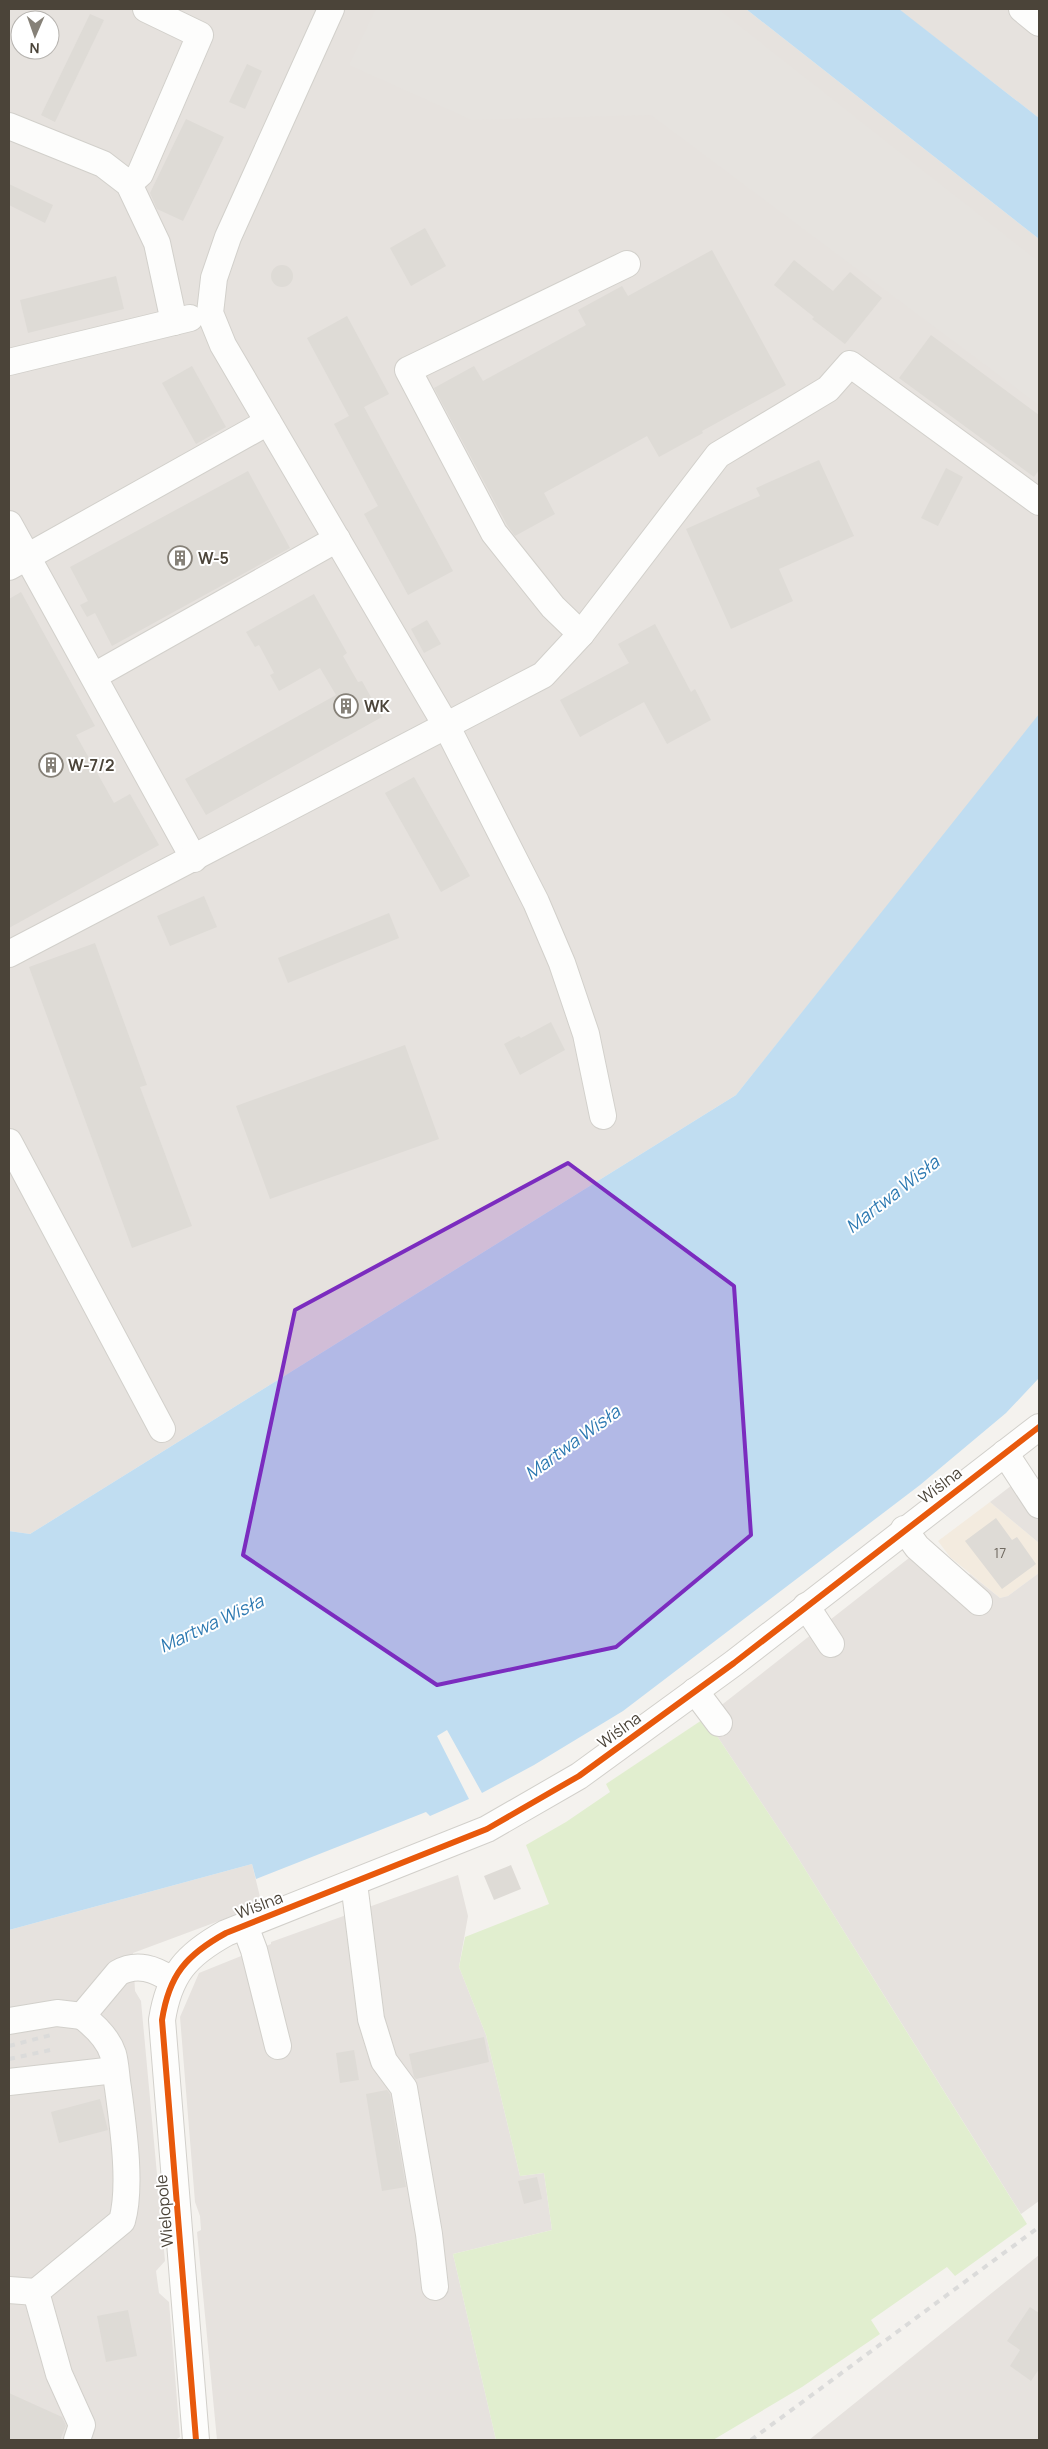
<svg xmlns="http://www.w3.org/2000/svg" width="1048" height="2449" font-family="Manrope,sans-serif">
<rect width="100%" height="100%" fill="#f4f2ee"/>
<polygon fill="#f3ebdf" points="990,1502 1039,1543 1039,1573 1008,1596 1000,1598 950,1557 938,1541"/>
<g fill="#e6e2de" fill-rule="evenodd">
<path d="M9 9H746L1039 239V714L1035 721 736 1095 30 1534 9 1531ZM20 20H50V50H20Z"/>
<polygon points="898,9 1039,9 1039,118"/>
<polygon points="1029,1472 1039,1483 1039,1543 990,1502"/>
<polygon points="909,1558 951,1592 970,1574 1000,1598 1008,1596 1039,1573 1039,2201 1021,2214 793,1850 705,1718"/>
<polygon points="252,1864 262,1905 133,1953 135,1991 141,2001 165,2261 156,2271 159,2293 169,2302 180,2437 175,2440 9,2440 9,1930"/>
<polygon points="458,1875 468,1916 459,1967 486,2035 520,2176 544,2173 552,2230 453,2254 496,2440 217,2440 197,2232 201,2230 200,2216 195,2202 180,2017 199,1973 271,1944 271,1942"/>
<polygon points="1039,2255 1039,2440 809,2440"/>
</g>
<polygon fill="#e1eecf" points="705,1718 793,1850 1027,2224 955,2276 947,2267 871,2320 880,2334 802,2387 713,2440 496,2440 453,2254 552,2230 544,2173 520,2176 486,2035 459,1967 465,1937 549,1904 526,1845 566,1822 610,1792 606,1784"/>
<polygon fill="#e6e3df" points="376,9 718,9 1039,262 1039,405 651,115 472,120 349,65"/>
<g fill="#c0ddf1">
<polygon points="746,9 899,9 1039,118 1039,239"/>
<polygon points="1039,714 1039,1378 1006,1413 920,1485 623,1711 534,1765 482,1793 447,1730 437,1736 469,1799 430,1816 426,1812 256,1879 252,1864 9,1930 9,1531 30,1534 736,1095"/>
</g>
<g fill="#dedbd6">
<polygon points="90,14 104,20 55,122 41,115"/>
<polygon points="247,64 262,71 245,109 229,102"/>
<polygon points="186,119 224,137 183,221 157,209 150,193"/>
<polygon points="9,184 53,205 45,223 9,205"/>
<polygon points="425,228 446,266 411,286 390,248"/>
<polygon points="712,250 786,385 702,431 703,433 659,457 647,436 544,493 555,514 515,536 507,525 434,388 474,366 483,381 586,325 578,310 622,286 628,296"/>
<polygon points="794,260 833,291 850,272 882,298 845,344 812,319 814,317 774,285"/>
<circle cx="282" cy="276" r="11"/>
<polygon points="116,276 124,309 28,333 20,300"/>
<polygon points="347,316 389,394 364,407 453,571 408,595 364,514 378,506 334,424 349,416 307,338"/>
<polygon points="931,335 1039,415 1039,470 1034,477 899,378"/>
<polygon points="192,366 226,427 196,444 162,383"/>
<polygon points="819,460 854,536 779,569 793,601 731,629 686,529 760,496 756,488"/>
<polygon points="946,468 963,477 938,526 921,518"/>
<polygon points="248,471 290,548 112,646 95,613 87,617 80,605 88,601 70,567"/>
<polygon points="21,592 95,726 76,735 114,803 130,794 159,845 9,928 9,599"/>
<polygon points="314,594 347,653 343,656 358,682 362,681 382,717 206,815 185,779 336,695 320,668 279,691 270,675 274,673 259,645 255,647 246,632"/>
<polygon points="427,620 441,644 424,653 411,629"/>
<polygon points="655,624 691,692 695,689 711,720 667,744 644,702 580,737 560,700 629,663 618,644"/>
<polygon points="414,777 470,876 441,892 385,793"/>
<polygon points="204,896 217,927 170,946 157,916"/>
<polygon points="389,913 399,938 288,983 278,958"/>
<polygon points="95,943 147,1085 140,1087 192,1226 132,1248 29,967"/>
<polygon points="551,1022 565,1050 520,1075 504,1044 519,1036 521,1038"/>
<polygon points="405,1045 439,1139 270,1199 236,1106"/>
<polygon points="996,1518 1012,1540 1017,1537 1036,1564 1002,1589 965,1541"/>
<polygon points="511,1865 521,1889 494,1900 484,1876"/>
<polygon points="484,2037 489,2062 416,2079 414,2077 409,2054"/>
<polygon points="354,2050 359,2080 340,2083 336,2053"/>
<polygon points="387,2090 390,2094 406,2187 382,2191 366,2094"/>
<polygon points="100,2099 108,2130 59,2143 51,2112"/>
<polygon points="537,2177 542,2199 524,2204 518,2181"/>
<polygon points="1030,2307 1039,2313 1039,2369 1031,2381 1010,2366 1020,2350 1007,2341"/>
<polygon points="128,2310 137,2356 106,2362 97,2316"/>
<polygon points="9,2393 62,2417 66,2426 60,2440 9,2440"/>
</g>
<g fill="none" stroke-linecap="round" stroke-linejoin="round">
<g stroke="#d2d0cb" stroke-width="28">
<g id="minor">
<polyline points="331,9 228,237 214,278 210,313 223,345 447,727 536,902 562,963 586,1034 603,1116"/>
<polyline points="1022,9 1039,23"/>
<polyline points="9,126 103,164 129,184 157,243 174,322"/>
<polyline points="129,184 140,174 200,35 146,9"/>
<polyline points="9,362 190,318"/>
<polyline points="9,524 194,859"/>
<polyline points="9,567 268,422"/>
<polyline points="581,634 553,607 494,533 408,370 627,264"/>
<polyline points="94,676 337,539"/>
<polyline points="9,954 543,675 581,634 718,455 828,389 850,364 1039,502"/>
<polyline points="9,1142 162,1429"/>
<polyline points="1005,1453 1039,1505"/>
<polyline points="904,1529 917,1547 979,1602"/>
<polyline points="806,1606 831,1644"/>
<polyline points="695,1691 719,1723"/>
<polyline points="354,1883 371,2019 384,2061 404,2088 429,2234 435,2287"/>
<polyline points="245,1926 254,1950 278,2046"/>
<polyline points="9,2021 57,2013 82,2016"/>
<polyline points="9,2082 115,2070"/>
<polyline points="9,2290 36,2292"/>
<path d="M77 2440 82 2425 59 2374 36 2292 122 2221C132 2186 123 2126 118 2088 116 2077 116 2065 113 2054 108 2038 95 2026 82 2016L118 1973C137 1962 155 1969 172 1980"/>
<path d="M196 2440 162 2020C169 1975 186 1955 226 1933L487 1829 579 1776 734 1663 1039 1427"/>
</g>
</g>
<use href="#minor" stroke="#fdfdfc" stroke-width="26"/>
<g stroke="#dbdbda" stroke-width="4" stroke-dasharray="6 6" stroke-linecap="butt">
<polyline points="9,2046 51,2035"/>
<polyline points="9,2059 55,2049"/>
<polyline points="751,2440 1039,2227"/>
</g>
<g stroke="#fff" stroke-width="9">
<path id="cycleway" d="M196 2440 162 2020C169 1975 186 1955 226 1933L487 1829 579 1776 734 1663 1039 1427"/>
</g>
<use href="#cycleway" stroke="#e8590c" stroke-width="6"/>
</g>
<path fill="#7b2cbf" fill-opacity="0.2" stroke="#7b2cbf" stroke-width="4" stroke-linejoin="round" d="M568 1163 734 1286 751 1535 616 1647 437 1685 243 1555 295 1310Z"/>
<defs>
<g id="building-ring" transform="scale(1.25)"><circle r="9.5" fill="#fff" stroke="#868178" stroke-width="1.5"/><path d="M-4-6H4V6H1V3H-1V6H-4ZM-2.5-4.3h1.7v1.8h-1.7ZM.8-4.3h1.7v1.8H.8ZM-2.5-1h1.7V.8h-1.7ZM.8-1h1.7V.8H.8Z" fill="#868178"/></g>
</defs>
<g fill-rule="evenodd">
<use href="#building-ring" x="180" y="558"/>
<use href="#building-ring" x="346" y="706"/>
<use href="#building-ring" x="51" y="765"/>
</g>
<g text-anchor="middle" dominant-baseline="central" stroke-width="4" stroke-linejoin="round" paint-order="stroke">
<g font-size="14" fill="#706a61">
<text x="1000" y="1552">17</text>
</g>
<g font-size="16" font-weight="bold" fill="#4b4439" stroke="#fff" text-anchor="start">
<text x="198" y="558">W-5</text>
<text x="364" y="706">WK</text>
<text x="68" y="765">W-7/2</text>
</g>
<g font-size="16" fill="#4b4439" stroke="#fff">
<text transform="translate(940 1485) rotate(-37)">Wiślna</text>
<text transform="translate(619 1730) rotate(-36)">Wiślna</text>
<text transform="translate(259 1905) rotate(-21)">Wiślna</text>
<text transform="translate(164 2211) rotate(-95)">Wielopole</text>
</g>
<g font-size="18" font-style="italic" fill="#2e7ab2" stroke="#fff">
<text transform="translate(892 1194) rotate(-38)">Martwa Wisła</text>
<text transform="translate(572 1442) rotate(-36)">Martwa Wisła</text>
<text transform="translate(211 1623) rotate(-25)">Martwa Wisła</text>
</g>
</g>
<rect width="1048" height="2449" fill="none" stroke="#4b4439" stroke-width="20"/>
<g transform="translate(35 35) rotate(182)"><circle r="24" fill="#ffffff" stroke="#b7b4b0"/>
<path d="M0-4L9 19L0 12L-9 19Z" fill="#868178"/>
<text y="-8" font-size="14" font-weight="bold" text-anchor="middle" fill="#4b4439">N</text>
</g>
</svg>
